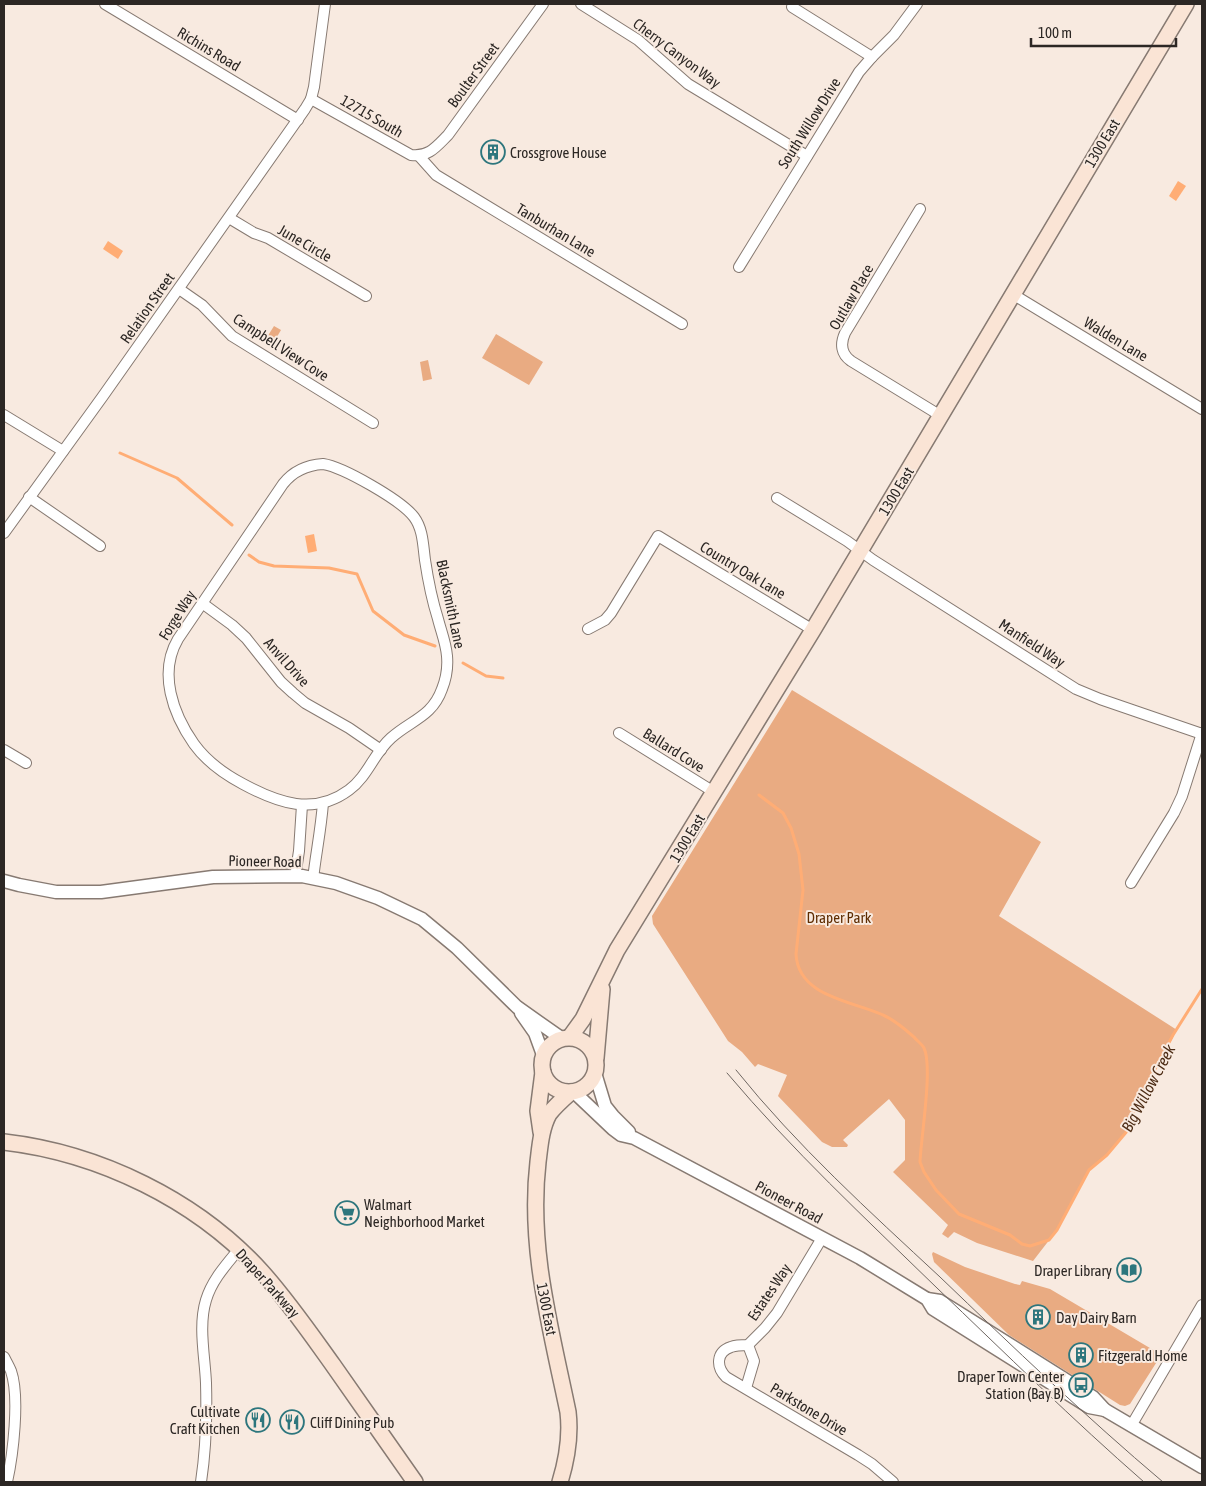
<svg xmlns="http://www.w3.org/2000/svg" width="1206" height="1486" font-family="'Asap Condensed',sans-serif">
<rect width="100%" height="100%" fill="#f8eae0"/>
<g fill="#e9ab82">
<polygon points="274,326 281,330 271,347 264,342"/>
<polygon points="496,334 543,362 529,385 482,358"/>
<polygon points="428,360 432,379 423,381 420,362"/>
<polygon points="792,690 1041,842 999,916 1177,1030 1136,1105 1128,1130 1107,1155 1089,1170 1057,1230 1033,1261 977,1243 954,1232 948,1238 942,1234 948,1225 893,1172 905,1160 905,1120 889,1099 843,1140 848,1145 847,1147 832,1147 822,1142 778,1096 787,1075 758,1064 755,1067 742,1052 728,1041 653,924 652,916"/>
<polygon points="933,1252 965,1267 1015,1284 1020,1285 1022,1281 1050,1289 1155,1351 1158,1356 1158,1360 1130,1404 1125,1406 1120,1405 1009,1335 934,1262 932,1254"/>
</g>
<g fill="#ffad75">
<polygon points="1178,181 1186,186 1176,201 1169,196"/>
<polygon points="108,241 123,251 118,259 103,249"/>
<polygon points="314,534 317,551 308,553 305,536"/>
</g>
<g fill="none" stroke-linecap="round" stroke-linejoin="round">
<g stroke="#ffad75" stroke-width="3">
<polyline points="120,453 177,478 232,525"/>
<polyline points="249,555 259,562 274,566 329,568 357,574 373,611 404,635 435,646"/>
<polyline points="463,663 486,676 503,678"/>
<path d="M759 795 783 813 791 828 799 854 803 890 796 954C798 997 853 1001 883 1015 895 1020 905 1029 914 1037 917 1041 922 1044 924 1048 933 1067 921 1137 920 1162L924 1172 936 1190 959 1214 1010 1235 1022 1244 1030 1246 1049 1240 1057 1230 1089 1170 1107 1155 1128 1130 1136 1105 1173 1035 1202 989"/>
</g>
<g stroke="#877a72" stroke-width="12">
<g id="minor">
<polyline points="105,4 298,120"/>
<polyline points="581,4 638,40 688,84 807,156"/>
<polyline points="792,7 872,57"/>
<path d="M311 99 411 155C429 157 436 147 448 135L543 4"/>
<polyline points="419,156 436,175 682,324"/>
<path d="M920 209 845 333C840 344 841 354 851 361L941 416"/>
<polyline points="229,218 254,233 268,238 366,296"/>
<polyline points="739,267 859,72 872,57 894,35 917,4"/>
<polyline points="179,289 202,305 232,336 373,423"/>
<polyline points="1014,295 1202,409"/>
<polyline points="4,415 63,451"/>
<path d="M323 464C343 467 401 500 414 517 423 529 423 545 425 560 428 580 432 600 438 619 441 631 446 643 447 656 448 667 446 679 442 689 432 717 411 720 391 738 374 753 368 776 349 790 314 816 278 803 243 784 224 774 207 762 194 744 173 714 158 673 178 639L283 484C294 470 307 465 323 464Z"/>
<polyline points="29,497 100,546"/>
<polyline points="777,498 847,541 873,560 1076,689 1100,699 1202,734"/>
<polyline points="4,533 103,396 305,109 311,99 314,87 325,4"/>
<polyline points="202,603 232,625 246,638 281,682 293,693 305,703 349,728 381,750"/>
<polyline points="588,629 605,620 611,613 658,536 813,630"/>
<polyline points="619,733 714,792"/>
<polyline points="4,750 26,763"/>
<polyline points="295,877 299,851 302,805"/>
<path d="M313 879C316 853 321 829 323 803"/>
<polyline points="1131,883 1174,813 1182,796 1202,733"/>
<path d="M822 1238 777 1313 765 1328 748 1345C742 1345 736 1345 731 1347 716 1352 716 1367 726 1377L858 1455 872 1464 893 1482"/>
<path d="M4 1357C6 1361 9 1366 11 1371 20 1397 13 1455 7 1482"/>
<polyline points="746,1388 754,1361 748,1345"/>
<polyline points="1131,1426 1202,1305"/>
<path d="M201 1482C206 1449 207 1417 206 1383 205 1357 198 1326 206 1300 212 1280 226 1265 239 1249"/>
</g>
</g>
<g stroke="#877a72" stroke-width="15">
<g id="tertiary">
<polyline points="4,881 19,885 56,892 101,892 213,877 302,876 336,883 378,898 422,919 457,948 517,1007 561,1038"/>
<polyline points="521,1013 535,1033 543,1055"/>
<polyline points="595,1073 605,1106 613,1116 629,1132"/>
<polyline points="574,1092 613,1129 621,1135 634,1138 860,1258 927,1299 933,1309 1089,1407 1105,1410"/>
<polyline points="927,1299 940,1301 1093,1397 1105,1410 1202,1467"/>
</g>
</g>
<g stroke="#877a72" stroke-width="18">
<g id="secondary">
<polyline points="570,1037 583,1019 617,950 813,630 1186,4"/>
<circle cx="569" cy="1065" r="27"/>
<polyline points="596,1058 602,989"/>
<polyline points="541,1132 538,1111 543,1072"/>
<path d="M4 1142C99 1153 197 1200 262 1272 288 1301 310 1333 333 1365 360 1404 388 1443 415 1482"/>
<path d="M560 1482C567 1459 571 1437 568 1412 551 1329 528 1248 538 1162 540 1146 541 1129 549 1114 555 1106 563 1099 571 1092"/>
</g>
</g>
<use href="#minor" stroke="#fff" stroke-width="10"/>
<use href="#tertiary" stroke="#fff" stroke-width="12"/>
<use href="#secondary" stroke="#fae4d5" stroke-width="15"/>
<g stroke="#6f6762" stroke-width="1">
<path d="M736 1070C797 1146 869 1211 940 1277 1013 1347 1086 1417 1163 1482"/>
<path d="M727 1073C792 1150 865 1218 937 1288 1005 1353 1073 1420 1144 1482"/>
</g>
</g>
<defs>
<g id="building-ring" transform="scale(1.25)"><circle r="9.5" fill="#f8eae0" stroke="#2d767d" stroke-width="1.5"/><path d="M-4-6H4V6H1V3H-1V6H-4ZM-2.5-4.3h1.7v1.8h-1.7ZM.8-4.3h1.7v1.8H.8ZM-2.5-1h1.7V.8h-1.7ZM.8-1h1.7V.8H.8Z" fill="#2d767d"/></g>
<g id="supermarket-ring" transform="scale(1.25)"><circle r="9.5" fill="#f8eae0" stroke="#2d767d" stroke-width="1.5"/><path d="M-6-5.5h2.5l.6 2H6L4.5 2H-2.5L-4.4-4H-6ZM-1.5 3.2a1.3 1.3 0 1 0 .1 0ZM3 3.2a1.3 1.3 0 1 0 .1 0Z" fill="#2d767d"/></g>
<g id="library-ring" transform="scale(1.25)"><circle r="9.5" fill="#f8eae0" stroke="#2d767d" stroke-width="1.5"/><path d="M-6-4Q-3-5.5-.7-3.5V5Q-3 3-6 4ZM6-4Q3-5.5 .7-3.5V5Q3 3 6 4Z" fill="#2d767d"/></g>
<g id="bus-ring" transform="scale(1.25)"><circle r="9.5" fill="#f8eae0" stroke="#2d767d" stroke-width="1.5"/><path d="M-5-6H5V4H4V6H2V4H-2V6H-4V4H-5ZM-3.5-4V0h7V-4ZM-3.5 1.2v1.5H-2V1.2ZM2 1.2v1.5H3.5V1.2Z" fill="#2d767d"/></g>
<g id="restaurant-ring" transform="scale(1.25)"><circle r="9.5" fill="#f8eae0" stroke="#2d767d" stroke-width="1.5"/><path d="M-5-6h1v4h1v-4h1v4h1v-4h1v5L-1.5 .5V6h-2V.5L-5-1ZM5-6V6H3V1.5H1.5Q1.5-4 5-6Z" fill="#2d767d"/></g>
</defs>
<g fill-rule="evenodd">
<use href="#building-ring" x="493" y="152"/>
<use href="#supermarket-ring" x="347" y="1213"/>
<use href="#library-ring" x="1129" y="1270"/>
<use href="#building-ring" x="1038" y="1317"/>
<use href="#building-ring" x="1081" y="1355"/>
<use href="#bus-ring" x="1081" y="1385"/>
<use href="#restaurant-ring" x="258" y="1420"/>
<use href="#restaurant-ring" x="292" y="1422"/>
</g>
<g text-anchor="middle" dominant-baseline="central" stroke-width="4" stroke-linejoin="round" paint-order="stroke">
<g font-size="15" fill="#2c2724" stroke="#f8eae0">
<text transform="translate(209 49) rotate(31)">Richins Road</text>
<text transform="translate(677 53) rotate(37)">Cherry Canyon Way</text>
<text transform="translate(473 75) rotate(-54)">Boulter Street</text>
<text transform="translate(372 116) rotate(30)">12715 South</text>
<text transform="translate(809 123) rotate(-58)">South Willow Drive</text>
<text transform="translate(1102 143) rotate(-59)">1300 East</text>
<text transform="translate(556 230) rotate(31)">Tanburhan Lane</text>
<text transform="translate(305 243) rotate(30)">June Circle</text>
<text transform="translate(851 297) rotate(-60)">Outlaw Place</text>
<text transform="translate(147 308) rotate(-55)">Relation Street</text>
<text transform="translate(1116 339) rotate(31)">Walden Lane</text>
<text transform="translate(281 347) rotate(33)">Campbell View Cove</text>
<text transform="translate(896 491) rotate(-59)">1300 East</text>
<text transform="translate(743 570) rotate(31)">Country Oak Lane</text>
<text transform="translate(451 604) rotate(78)">Blacksmith Lane</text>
<text transform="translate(177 615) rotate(-58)">Forge Way</text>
<text transform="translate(1032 643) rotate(33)">Manfield Way</text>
<text transform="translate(287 662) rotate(48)">Anvil Drive</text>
<text transform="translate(674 750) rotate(32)">Ballard Cove</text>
<text transform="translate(687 838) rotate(-59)">1300 East</text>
<text transform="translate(265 861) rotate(1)">Pioneer Road</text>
<text transform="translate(789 1202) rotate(28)">Pioneer Road</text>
<text transform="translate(268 1283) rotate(48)">Draper Parkway</text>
<text transform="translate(769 1292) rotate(-56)">Estates Way</text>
<text transform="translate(547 1309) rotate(79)">1300 East</text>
<text transform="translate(809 1409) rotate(31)">Parkstone Drive</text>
</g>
<g font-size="15" fill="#2c2724" stroke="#f8eae0" text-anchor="start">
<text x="510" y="152">Crossgrove House</text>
<text x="364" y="1204">Walmart<tspan x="364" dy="17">Neighborhood Market</tspan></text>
<text x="1112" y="1270" text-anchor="end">Draper Library</text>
<text x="1056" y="1317">Day Dairy Barn</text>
<text x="1098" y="1355">Fitzgerald Home</text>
<text x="1064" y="1376" text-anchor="end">Draper Town Center<tspan x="1064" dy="17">Station (Bay B)</tspan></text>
<text x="240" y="1411" text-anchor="end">Cultivate<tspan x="240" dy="17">Craft Kitchen</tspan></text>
<text x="310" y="1422">Cliff Dining Pub</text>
</g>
<g font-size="15" fill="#5e2c00" stroke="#f8eae0">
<text x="839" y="917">Draper Park</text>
</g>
<g font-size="16" font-style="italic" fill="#4e2d16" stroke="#f8eae0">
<text transform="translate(1148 1088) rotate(-62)">Big Willow Creek</text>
</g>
</g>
<rect width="1206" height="1486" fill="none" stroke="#2c2724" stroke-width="10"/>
<path d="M1031 38v8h145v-8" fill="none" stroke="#2c2724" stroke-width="2.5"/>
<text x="1038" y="38" font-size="15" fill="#2c2724" stroke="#f8eae0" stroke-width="4" paint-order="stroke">100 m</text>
</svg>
